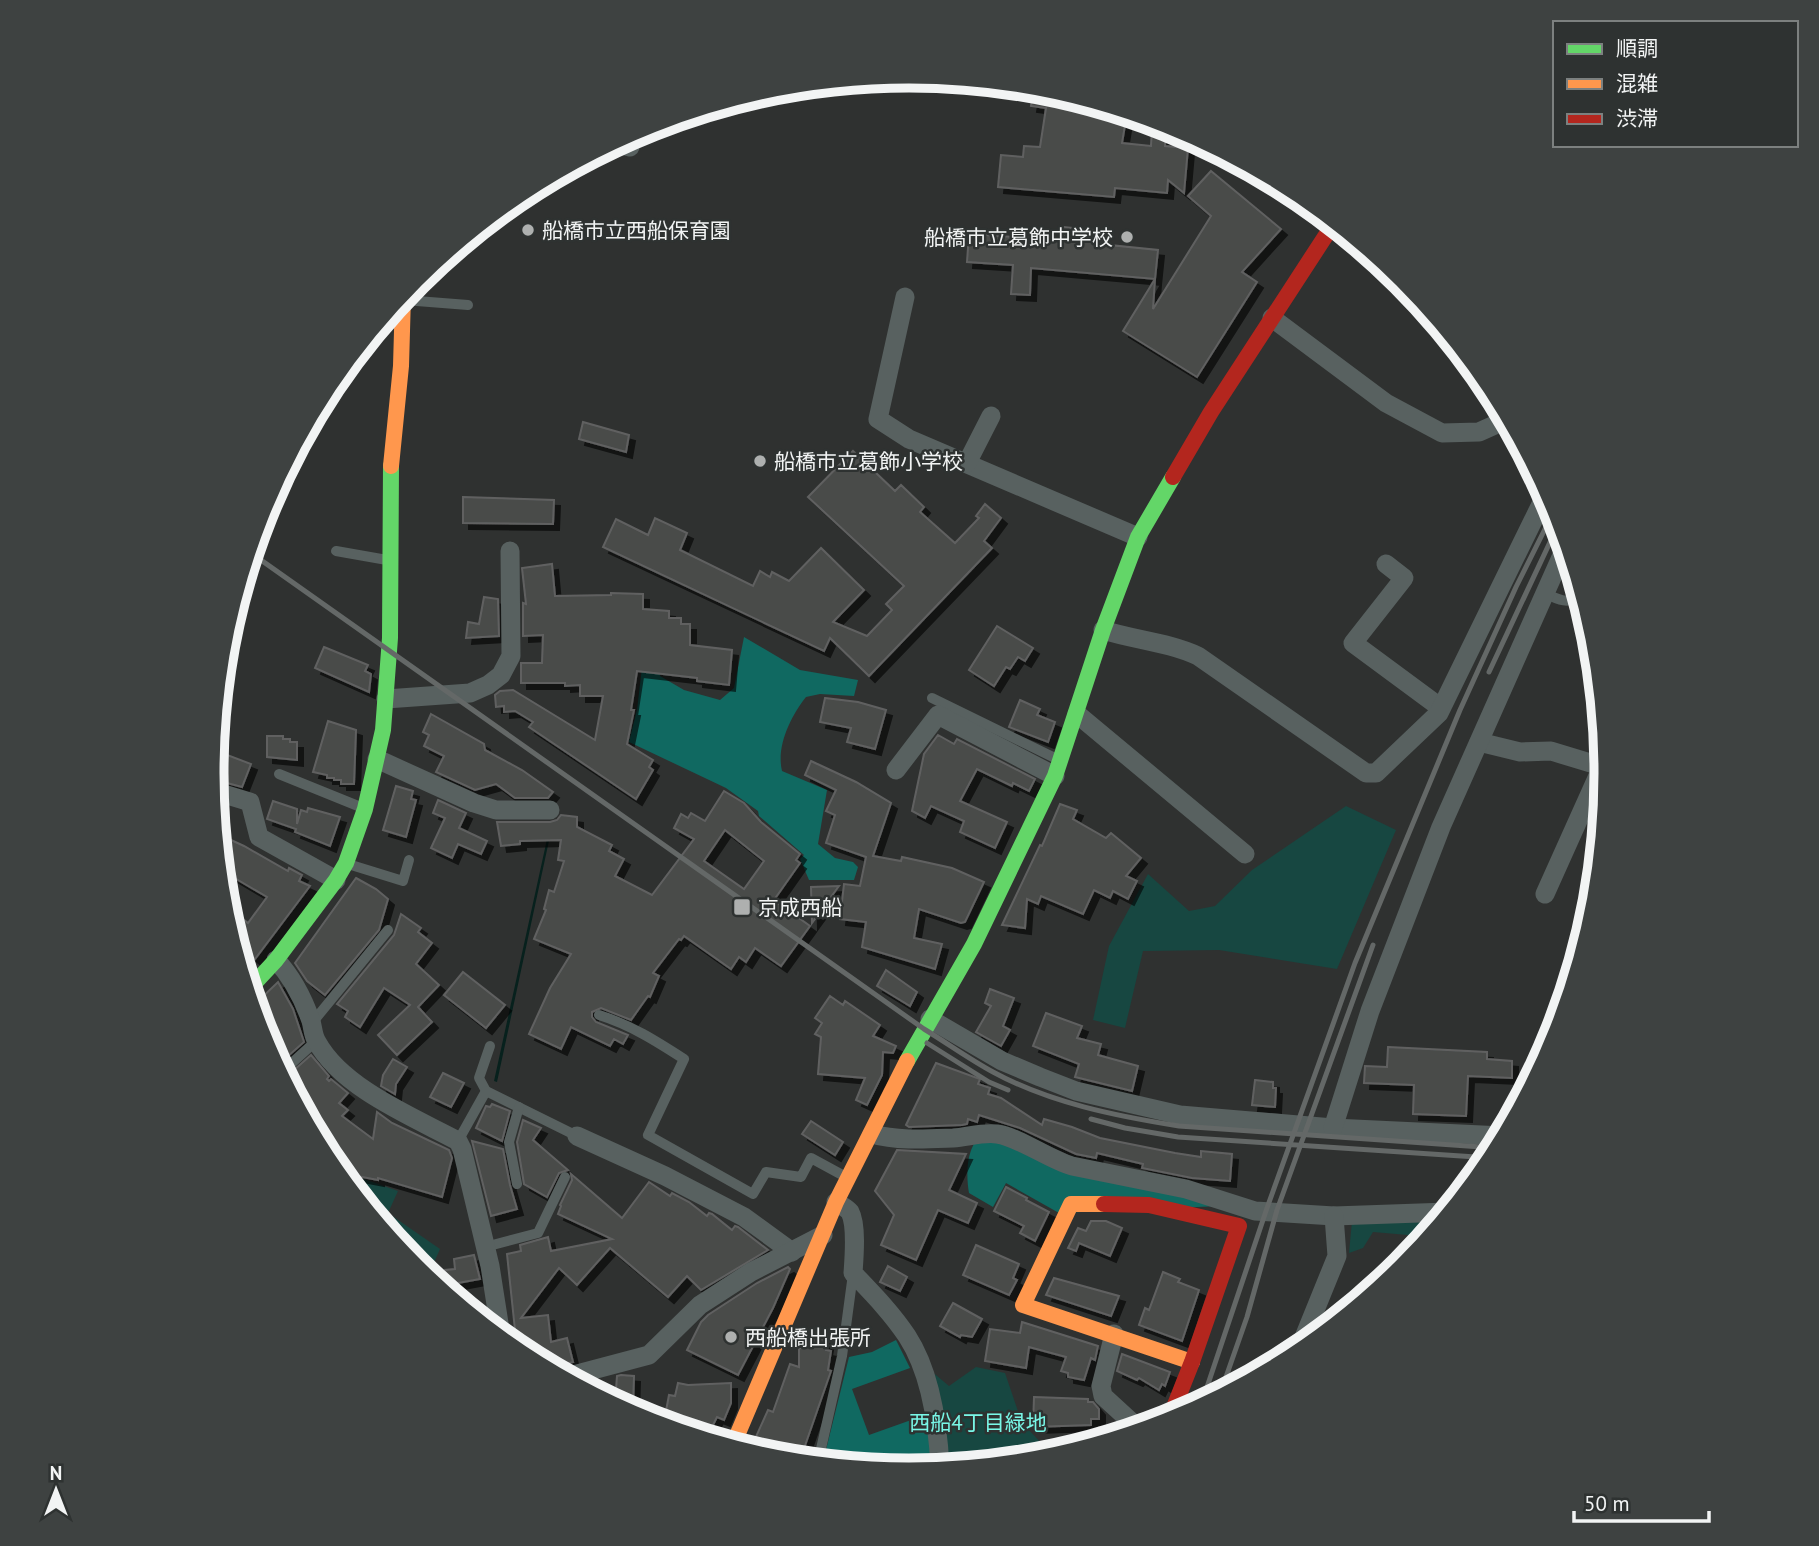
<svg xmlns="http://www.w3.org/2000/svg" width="1819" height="1546" font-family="'PT Sans','Noto Sans JP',sans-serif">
<defs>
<filter id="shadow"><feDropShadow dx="6" dy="6" stdDeviation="0" flood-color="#0009"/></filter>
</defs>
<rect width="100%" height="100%" fill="#2f3130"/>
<g fill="#174741">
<polygon points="1346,806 1396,830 1337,969 1219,950 1143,951 1125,1028 1093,1020 1109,946 1148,874 1189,911 1215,906 1252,870"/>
<polygon points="361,1178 398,1191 388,1213 440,1249 428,1276 416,1266 355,1192 360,1191"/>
<polygon points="1442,1219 1429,1234 1408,1235 1373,1232 1363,1248 1349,1253 1352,1221"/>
<polygon points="924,1365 949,1386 976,1367 1005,1373 1022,1423 1053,1455 942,1468"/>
</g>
<g fill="#106961">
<path d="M744 637 800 670 858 680 854 696 820 694 806 697C791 716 776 746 782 771L827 790 818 844 835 858 853 862 858 867 854 880H809L800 859 804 855 759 816 758 811 726 788 629 742 637 710 645 642 663 641 660 676 684 690 720 700 734 688Z"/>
<path d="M979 1137 1220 1206 1059 1213 1006 1183 993 1207 969 1193C966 1175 966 1151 979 1137Z"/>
<polygon points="896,1340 910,1368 852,1389 869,1435 928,1414 933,1468 909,1471 823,1462 849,1357 872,1352"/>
</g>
<polygon fill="#07211d" points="551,821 553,822 497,1082 494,1081"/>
<g fill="#494b4a" stroke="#606161" stroke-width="2" fill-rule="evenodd" filter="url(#shadow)">
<polygon points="1034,88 1046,89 1127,113 1122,143 1151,146 1152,127 1166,129 1165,146 1188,148 1184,193 1168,180 1167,193 1115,188 1114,197 998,187 1001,155 1023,157 1024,146 1040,147 1046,108 1031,106"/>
<polygon points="1211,171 1281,229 1242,272 1257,282 1197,377 1123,331 1155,279 1153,309 1211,216 1188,196"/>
<polygon points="1063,227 1102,231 1100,244 1158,250 1155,279 1031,268 1030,295 1011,294 1013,265 967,262 969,234 1062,240"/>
<polygon points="583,422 629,435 626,452 579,439"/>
<polygon points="853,451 895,491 901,485 924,507 920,512 955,543 979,518 976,516 985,504 1001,518 984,541 992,548 869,676 830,638 824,651 603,547 616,519 648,535 655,518 687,533 680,550 753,586 760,571 770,577 772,572 789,581 821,548 864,590 833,622 867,636 892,610 886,604 904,586 808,497"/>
<polygon points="463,497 554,500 553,524 463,523"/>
<polygon points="552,564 555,596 611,595 611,593 643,594 643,609 669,611 669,618 681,618 681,624 690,624 690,645 732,650 729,685 697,681 697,678 637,671 631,710 634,710 627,744 653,760 649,767 653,770 636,799 529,727 533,722 515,711 504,712 504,706 496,707 495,695 500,691 513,690 595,740 603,696 580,696 580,685 565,686 565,683 521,683 521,663 542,663 543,635 523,636 523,603 526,604 522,568"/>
<polygon points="484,597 498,599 499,636 466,638 468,622 479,624"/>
<polygon points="997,626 1033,648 1025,661 1018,657 1010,669 1006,667 994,686 969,670"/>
<polygon points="324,647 368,665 365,671 371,674 369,692 315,668"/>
<polygon points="825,698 858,702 886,710 875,749 847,742 851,728 820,722"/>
<polygon points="1020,700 1040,709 1037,715 1055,722 1048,742 1009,727"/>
<polygon points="431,714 484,744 485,750 522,770 553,792 548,798 515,798 496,784 475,790 436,772 444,756 424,746 429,735 423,732"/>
<polygon points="328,721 356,730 354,784 341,784 341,780 334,780 334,778 327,778 327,775 313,772"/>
<polygon points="938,735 954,744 957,739 1035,779 1029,791 1013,783 1012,786 977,769 960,801 1007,822 995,848 960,832 964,821 931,806 925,818 912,811 924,754"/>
<polygon points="267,736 283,736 283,739 290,739 290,742 297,742 297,760 267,757"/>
<polygon points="214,750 251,764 242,787 212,779"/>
<polygon points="811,761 856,782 891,803 873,856 901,861 902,857 952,868 984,882 965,922 961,923 919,909 914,938 942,944 935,969 862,947 866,922 840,919 844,884 860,886 866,857 826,843 835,815 826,811 836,790 805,775"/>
<polygon points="396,786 413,791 411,799 416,800 406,837 383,830"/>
<path d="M724 791 744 803 761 822 800 854 796 860 800 863 774 900 810 926 781 966 755 948 746 962 739 957 731 969 684 936 681 940 679 939 653 973 659 976 650 997 648 996 631 1020 601 1008 592 1012V1017L596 1022 628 1035 623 1044 614 1039 610 1046 571 1027 561 1049 529 1034 550 988 571 954 534 939 546 910 544 909 549 890 554 892 564 861 558 860 561 840 520 841V844L501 846 497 822H550L557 820 561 815 577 817V827L612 845 609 851 624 859 615 876 652 895 694 839 674 828 681 814 688 818 691 813 705 821ZM725 830 764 861 744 889 704 861Z"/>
<polygon points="438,800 466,813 459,828 487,841 481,854 458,844 452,858 431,848 445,818 433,813"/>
<polygon points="273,801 297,809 297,824 301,810 307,812 308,808 340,817 330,846 295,832 296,829 267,819"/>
<polygon points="1060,804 1077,810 1073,819 1106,838 1111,833 1141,858 1126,876 1137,881 1128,899 1113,891 1110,898 1094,890 1083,914 1041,896 1038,904 1027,899 1025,928 1002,925 1040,845 1042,846"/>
<polygon points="218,834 244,846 288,871 289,868 302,875 299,881 310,886 255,959 236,944 225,905 248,923 267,897 221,870"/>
<polygon points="356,878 376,889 388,899 379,930 325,995 307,981 295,963"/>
<polygon points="839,886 812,923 811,887"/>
<polygon points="401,914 421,928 418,932 432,943 416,964 439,985 418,1007 432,1022 397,1055 378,1035 410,1005 384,988 360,1027 345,1017 348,1011 337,1004 394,935"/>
<polygon points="886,970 917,992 910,1006 877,986"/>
<polygon points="463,972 505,1005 486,1028 444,995"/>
<polygon points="278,982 293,1009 304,1042 278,1065 265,1040 254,1005"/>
<polygon points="990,989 1014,998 1003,1026 1010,1030 1001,1046 976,1032 991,1006 985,1003"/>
<polygon points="830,996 843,1005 845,1001 880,1025 873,1036 896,1046 893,1053 883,1052 882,1075 867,1105 856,1100 865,1078 818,1074 821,1037 815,1034 822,1023 815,1018"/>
<polygon points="1046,1013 1082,1026 1077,1038 1101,1044 1098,1055 1138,1066 1132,1091 1075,1077 1079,1064 1033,1046"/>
<polygon points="1388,1047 1487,1052 1487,1059 1512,1061 1512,1078 1468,1076 1466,1116 1413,1114 1414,1085 1364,1083 1365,1066 1387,1067"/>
<polygon points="311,1055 329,1076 327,1079 329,1081 331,1079 348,1093 339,1103 348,1110 342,1116 373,1139 377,1112 392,1123 449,1150 452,1158 442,1197 378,1178 378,1180 352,1175 347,1182 329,1160 285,1078"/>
<polygon points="393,1059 407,1067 396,1084 395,1094 381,1086 383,1075"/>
<polygon points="936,1063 980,1079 978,1084 990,1088 988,1094 1001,1098 1042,1125 1044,1119 1072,1127 1100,1138 1175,1153 1201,1157 1201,1151 1232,1154 1230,1181 1192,1178 1142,1168 1143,1164 1097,1153 1096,1158 1076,1154 1020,1128 979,1115 977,1122 968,1119 967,1124 962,1125 909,1127 906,1125"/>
<polygon points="443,1073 464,1083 451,1107 430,1097"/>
<polygon points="1255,1080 1273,1082 1273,1088 1276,1088 1275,1107 1252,1105"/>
<polygon points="492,1104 510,1111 502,1141 476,1128 486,1106 490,1107"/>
<polygon points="523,1120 541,1128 533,1140 568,1170 559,1173 547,1197 524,1184 517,1142"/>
<polygon points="811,1121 843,1142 835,1155 802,1134"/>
<polygon points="472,1141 503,1149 510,1185 517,1209 491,1216"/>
<polygon points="897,1150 966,1154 949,1190 977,1203 968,1223 938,1210 916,1260 881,1245 894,1215 875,1191"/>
<polygon points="571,1174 622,1218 649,1182 670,1196 672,1193 689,1202 707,1216 709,1213 712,1214 732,1230 735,1226 738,1227 768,1250 701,1290 687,1276 668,1297 610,1248 577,1285 559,1268 521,1318 548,1315 551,1342 567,1338 573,1362 549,1368 517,1349 507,1254 521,1251 520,1245 548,1237 551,1251 612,1239 558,1214 561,1206 560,1205 572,1180"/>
<polygon points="1006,1187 1027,1198 1026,1200 1049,1212 1035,1241 1020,1233 1024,1226 994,1211"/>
<polygon points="1091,1221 1106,1221 1122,1228 1110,1256 1079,1243 1076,1251 1068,1248 1078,1228 1086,1231"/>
<polygon points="976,1245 1019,1264 1013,1278 1017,1280 1009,1295 963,1275"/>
<polygon points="474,1255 480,1279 447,1285 445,1270 455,1269 454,1259"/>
<polygon points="888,1266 907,1277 900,1291 880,1282"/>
<polygon points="788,1267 790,1269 773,1308 738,1375 687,1350 701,1322 708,1315 757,1283"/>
<polygon points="1163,1272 1180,1279 1178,1282 1199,1290 1182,1341 1139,1325 1145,1308 1149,1310"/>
<polygon points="1054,1278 1119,1296 1111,1316 1046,1295"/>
<polygon points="953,1303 982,1319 972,1337 961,1335 960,1337 940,1326"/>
<polygon points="1022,1322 1098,1346 1095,1360 1091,1358 1084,1380 1068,1377 1068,1373 1061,1371 1066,1357 1029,1347 1026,1368 985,1361 990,1329 1020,1333"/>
<polygon points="804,1335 819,1335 819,1338 828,1339 826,1350 831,1351 828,1370 831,1371 800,1460 773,1457 750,1450 768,1410 773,1412 790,1364 799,1367 799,1348 802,1348"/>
<polygon points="1122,1354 1170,1372 1165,1386 1162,1384 1159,1390 1139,1378 1137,1380 1117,1371"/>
<polygon points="621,1375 634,1376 633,1408 623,1407 615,1403 617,1376"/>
<polygon points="678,1383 688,1385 731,1383 731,1403 724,1420 717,1417 707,1437 664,1424 668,1412 666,1411 669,1395 675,1396"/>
<polygon points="1034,1397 1088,1399 1088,1402 1093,1402 1099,1409 1099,1419 1091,1419 1091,1425 1033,1427"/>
</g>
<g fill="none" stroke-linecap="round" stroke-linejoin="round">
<g stroke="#586160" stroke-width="10">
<polyline points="404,300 468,305"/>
<polyline points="336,551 387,560"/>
<path d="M1545 593C1558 600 1569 605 1581 595"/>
<polyline points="932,698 1057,759"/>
<polyline points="279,774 363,808"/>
<polyline points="348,864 403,881 409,860"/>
<path d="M599 1015C631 1025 656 1041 684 1059L648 1135 753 1194 766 1172 801 1177 811 1158 846 1177"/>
<polyline points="312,1023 388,930"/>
<polyline points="282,1072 316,1041"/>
<polyline points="486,1091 479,1078 490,1046"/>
<polyline points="458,1141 486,1091 577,1136"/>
<polyline points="517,1184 509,1142 519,1107"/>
<polyline points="485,1247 538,1233 565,1177"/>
<polyline points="818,1462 842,1356 853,1274"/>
</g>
<g stroke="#586160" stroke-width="19">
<polyline points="616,143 630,147"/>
<polyline points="905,297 878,419 909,439 1138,537"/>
<polyline points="1272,318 1386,403 1442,433 1479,432 1508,419"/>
<polyline points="967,463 991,416"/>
<polyline points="1386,564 1404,578 1353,643 1441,708"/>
<path d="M1103 630C1134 640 1168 642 1198 656L1366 773H1376L1439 713 1547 492"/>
<polyline points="386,699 470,693 488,685 501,675 511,656 510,551"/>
<polyline points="1077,714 1245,854"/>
<polyline points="1479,742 1520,752 1551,751 1607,768"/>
<polyline points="377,759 474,803 496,810 550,810"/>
<polyline points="896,770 938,715 1055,776"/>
<polyline points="214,791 250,802 259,837 336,880"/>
<polyline points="1545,894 1602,767"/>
<path d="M276 960C293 978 303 998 311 1021 313 1028 313 1036 317 1042 342 1088 413 1117 458 1141L462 1149 490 1266 501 1336"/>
<polyline points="930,1019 1002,1061 1040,1077 1076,1091 1180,1115 1333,1128 1503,1136"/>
<polyline points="1333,1128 1370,1011 1441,827 1566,546"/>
<path d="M872 1134C897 1141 927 1139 953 1138 968 1137 982 1132 997 1134 1019 1137 1048 1159 1072 1166L1186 1189 1255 1211 1334 1216 1448 1212"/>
<polyline points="577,1136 665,1176 744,1217 792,1252"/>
<path d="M836 1202C840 1205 847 1208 850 1212 857 1225 854 1259 853 1273 872 1293 891 1312 907 1336 931 1373 938 1424 940 1468"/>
<polyline points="1114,1334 1101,1386 1103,1396 1139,1429"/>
<polyline points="1298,1352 1337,1256 1334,1216"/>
<polyline points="566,1377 649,1355 700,1305 751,1272 823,1235"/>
</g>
<g stroke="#63d668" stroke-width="16">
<polyline points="249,989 276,960 336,880 346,863 365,809 383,730 390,638 391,466"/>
<polyline points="907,1061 974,944 1055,776 1103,630 1138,537 1173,477"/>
</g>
<g stroke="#ff974d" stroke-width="16">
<polyline points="391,466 401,366 403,296"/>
<polyline points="1104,1204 1071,1204 1023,1305 1192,1362"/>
<polyline points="733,1445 836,1202 907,1061"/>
</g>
<g stroke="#b3261e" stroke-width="16">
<polyline points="1173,477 1211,412 1334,223"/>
<polyline points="1104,1204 1149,1205 1239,1226 1192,1362 1169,1420"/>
</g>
<g stroke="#646867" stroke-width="5">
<path d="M251 553 924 1029C947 1043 969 1059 993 1072 1050 1103 1116 1116 1179 1126L1496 1148"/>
<polyline points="1489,672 1559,523"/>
<polyline points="927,1043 989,1082 1008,1090"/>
<polyline points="1091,1119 1125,1128 1178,1137 1491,1158"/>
<polyline points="1220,1394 1247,1317 1277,1210 1373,945"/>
<polyline points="1201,1405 1267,1208 1355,963 1460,710 1516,587 1555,509"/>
</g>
</g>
<g fill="#aeb0af" stroke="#2e3231" stroke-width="2.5">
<circle cx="528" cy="230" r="7"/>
<circle cx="1127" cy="237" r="7"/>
<circle cx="760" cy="461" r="7"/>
<rect x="733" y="898" width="18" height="18" rx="3.5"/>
<circle cx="731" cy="1337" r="7"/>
</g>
<g text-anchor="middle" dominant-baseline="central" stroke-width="5" stroke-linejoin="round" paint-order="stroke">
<g font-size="21" fill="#f2f4f4" stroke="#2e3231" text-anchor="start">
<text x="542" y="230">船橋市立西船保育園</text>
<text x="1113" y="237" text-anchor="end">船橋市立葛飾中学校</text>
<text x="774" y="461">船橋市立葛飾小学校</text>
<text x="758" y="907">京成西船</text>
<text x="745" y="1337">西船橋出張所</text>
</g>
<g font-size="21" fill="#79f7e7" stroke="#2e3231">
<text x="978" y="1422">西船4丁目緑地</text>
</g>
</g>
<path d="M0 0H1819V1546H0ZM224 773a685 685 0 1 1 1370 0a685 685 0 1 1-1370 0Z" fill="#3e4241" fill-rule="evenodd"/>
<path fill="none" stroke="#f2f4f4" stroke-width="9" d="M224 773a685 685 0 1 1 1370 0a685 685 0 1 1-1370 0Z"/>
<rect x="1553" y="21" width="245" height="126" fill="#2e3231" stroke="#7c807f" stroke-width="2"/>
<rect x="1567" y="44" width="35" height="10" fill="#63d668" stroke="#7c807f" stroke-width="2"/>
<text x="1616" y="56" font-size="21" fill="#f2f4f4">順調</text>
<rect x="1567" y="79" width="35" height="10" fill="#ff974d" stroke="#7c807f" stroke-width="2"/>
<text x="1616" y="91" font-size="21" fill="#f2f4f4">混雑</text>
<rect x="1567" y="114" width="35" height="10" fill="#b3261e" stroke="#7c807f" stroke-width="2"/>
<text x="1616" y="126" font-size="21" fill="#f2f4f4">渋滞</text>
<g transform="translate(56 1490)" stroke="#2e3231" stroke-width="5" paint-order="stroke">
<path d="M0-5L12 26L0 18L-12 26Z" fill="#f2f4f4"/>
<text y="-10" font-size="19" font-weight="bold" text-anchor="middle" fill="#f2f4f4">N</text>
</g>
<path d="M1574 1511v10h135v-10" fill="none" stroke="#f2f4f4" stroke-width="3.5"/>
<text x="1584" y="1511" font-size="21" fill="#f2f4f4" stroke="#2e3231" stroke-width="5" paint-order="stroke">50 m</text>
</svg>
